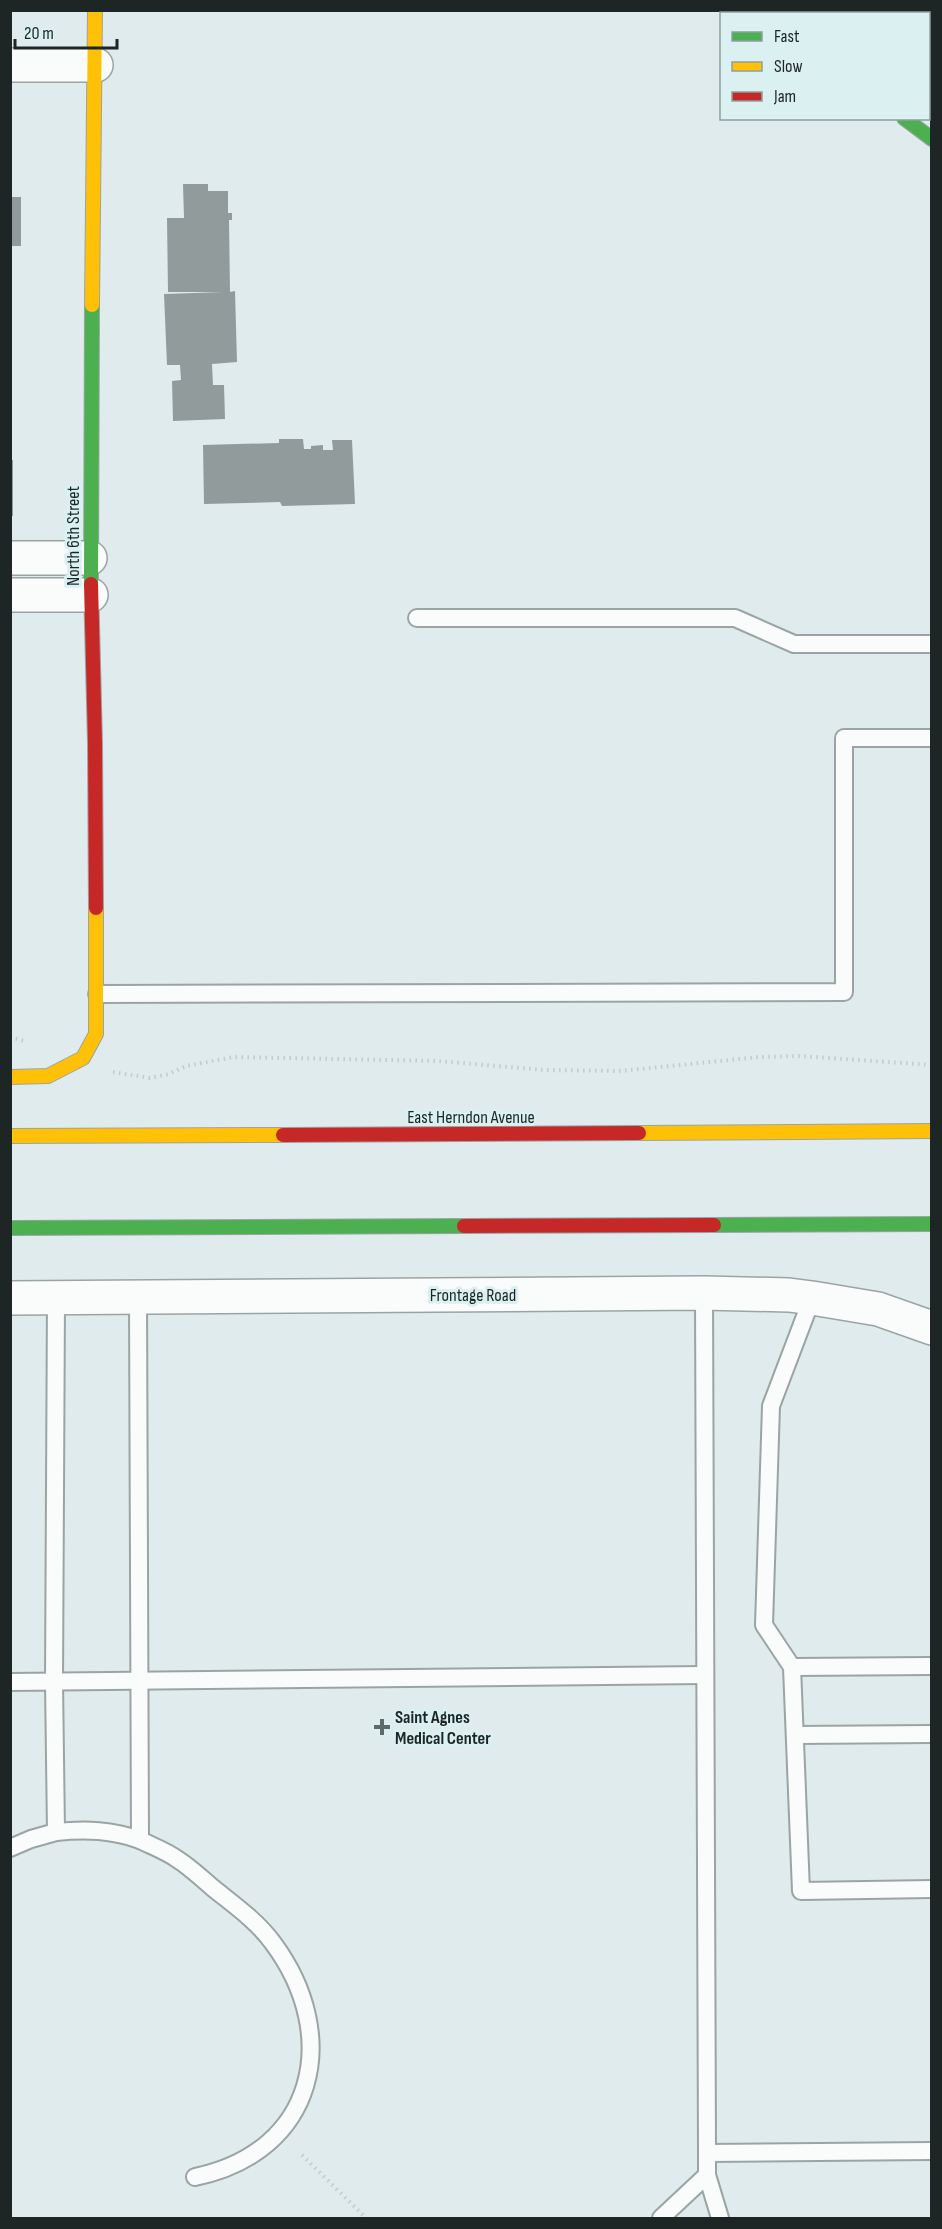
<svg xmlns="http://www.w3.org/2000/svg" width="942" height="2229" font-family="'Sofia Sans Condensed',sans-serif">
<rect width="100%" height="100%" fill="#dfebec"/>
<g fill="#919b9c">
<polygon points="183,184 208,184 208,191 228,191 228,213 232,213 232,220 229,220 230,292 235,291 237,362 212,364 213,385 224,385 225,419 173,421 172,381 181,380 180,365 167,365 164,294 223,292 168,292 167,218 184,218"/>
<rect x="10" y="197" width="11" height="49"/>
<polygon points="279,439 303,439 304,449 311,449 311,446 323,445 323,450 333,450 332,440 352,440 355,504 282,506 280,502 204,504 203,445 279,443"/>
<rect x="10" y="460" width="3" height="56"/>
</g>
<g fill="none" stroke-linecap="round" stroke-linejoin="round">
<g stroke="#9ba4a4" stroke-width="20">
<g id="lane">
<polyline points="417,618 735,618 794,644 932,644"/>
<polyline points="97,994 844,992 844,738 932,738"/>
<polyline points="704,1293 707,2153 707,2175 720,2218"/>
<path d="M138 1298 140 1840C152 1846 166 1851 177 1859 190 1867 201 1878 213 1888 234 1905 257 1921 273 1943 342 2036 316 2152 195 2177"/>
<polyline points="812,1298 771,1406 764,1625 792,1667 801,1891 932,1889"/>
<polyline points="792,1667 932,1666"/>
<polyline points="10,1682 705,1675"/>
<polyline points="795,1735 932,1734"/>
<path d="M56 1832C86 1829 112 1830 140 1840"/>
<polyline points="10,1848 31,1839 56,1832 54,1682 56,1298"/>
<polyline points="707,2153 932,2151"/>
<polyline points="661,2218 707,2175"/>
</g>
</g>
<g stroke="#9ba4a4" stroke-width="36">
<g id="street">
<polyline points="10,65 96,65"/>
<polyline points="10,558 90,558"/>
<polyline points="10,595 91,595"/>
<polyline points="10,1298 704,1293 789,1295 812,1298 878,1309 932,1328"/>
</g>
</g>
<g stroke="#9ba4a4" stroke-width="16">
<g id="fast">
<polyline points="762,10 766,14"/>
<polyline points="904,118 932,139"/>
<polyline points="91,584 92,305"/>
<polyline points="714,1225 932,1224"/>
<polyline points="10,1228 464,1226"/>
</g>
</g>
<g stroke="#9ba4a4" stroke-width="16">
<g id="slow">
<polyline points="92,305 95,10"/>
<polyline points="10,1077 48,1076 83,1058 96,1034 96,908"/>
<polyline points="639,1133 932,1131"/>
<polyline points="10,1136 283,1135"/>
</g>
</g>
<g stroke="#9ba4a4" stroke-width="16">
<g id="jam">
<polyline points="91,584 95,743 96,908"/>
<polyline points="283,1135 639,1133"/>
<polyline points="464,1226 714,1225"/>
</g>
</g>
<g stroke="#c6caca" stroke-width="4" stroke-dasharray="1.5 4.5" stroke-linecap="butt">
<polyline points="10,1037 24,1041"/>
<polyline points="113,1072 150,1078 169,1074 186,1066 234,1057 438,1061 544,1070 621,1071 759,1057 800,1056 932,1065"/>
<polyline points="302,2155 366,2218"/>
</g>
<use href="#lane" stroke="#fafcfc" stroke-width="16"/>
<use href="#street" stroke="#fafcfc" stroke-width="33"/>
<use href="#fast" stroke="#4caf50" stroke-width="14"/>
<use href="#slow" stroke="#ffc107" stroke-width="14"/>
<use href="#jam" stroke="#c62828" stroke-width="14"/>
</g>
<path fill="#616a6b" stroke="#daf0f1" stroke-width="2" d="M379 1718h6v6h6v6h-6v6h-6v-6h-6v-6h6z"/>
<g text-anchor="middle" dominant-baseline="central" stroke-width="6" stroke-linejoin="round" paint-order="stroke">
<g font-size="18" fill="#1d2525" stroke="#daf0f1">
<text transform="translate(73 536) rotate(-90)">North 6th Street</text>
<text x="471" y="1117">East Herndon Avenue</text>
<text x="473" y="1295">Frontage Road</text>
</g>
<g font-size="18" font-weight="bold" fill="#1d2525" stroke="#daf0f1" text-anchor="start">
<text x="395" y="1717">Saint Agnes<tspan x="395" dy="21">Medical Center</tspan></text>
</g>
</g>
<rect width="942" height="2229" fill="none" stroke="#1d2525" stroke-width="24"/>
<rect x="720" y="12" width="210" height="108" fill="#daf0f1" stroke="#8e9f9f" stroke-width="1.5"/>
<rect x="732" y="32" width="30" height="9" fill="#4caf50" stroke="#8e9f9f" stroke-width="1.5"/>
<text x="774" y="42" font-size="18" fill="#1d2525">Fast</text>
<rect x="732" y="62" width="30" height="9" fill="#ffc107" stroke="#8e9f9f" stroke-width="1.5"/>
<text x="774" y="72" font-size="18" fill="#1d2525">Slow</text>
<rect x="732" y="92" width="30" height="9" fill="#c62828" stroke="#8e9f9f" stroke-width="1.5"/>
<text x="774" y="102" font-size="18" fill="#1d2525">Jam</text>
<path d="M15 39v9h102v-9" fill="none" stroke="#1d2525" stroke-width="3"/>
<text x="24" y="39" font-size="18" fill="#1d2525" stroke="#daf0f1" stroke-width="4.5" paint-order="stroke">20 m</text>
</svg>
